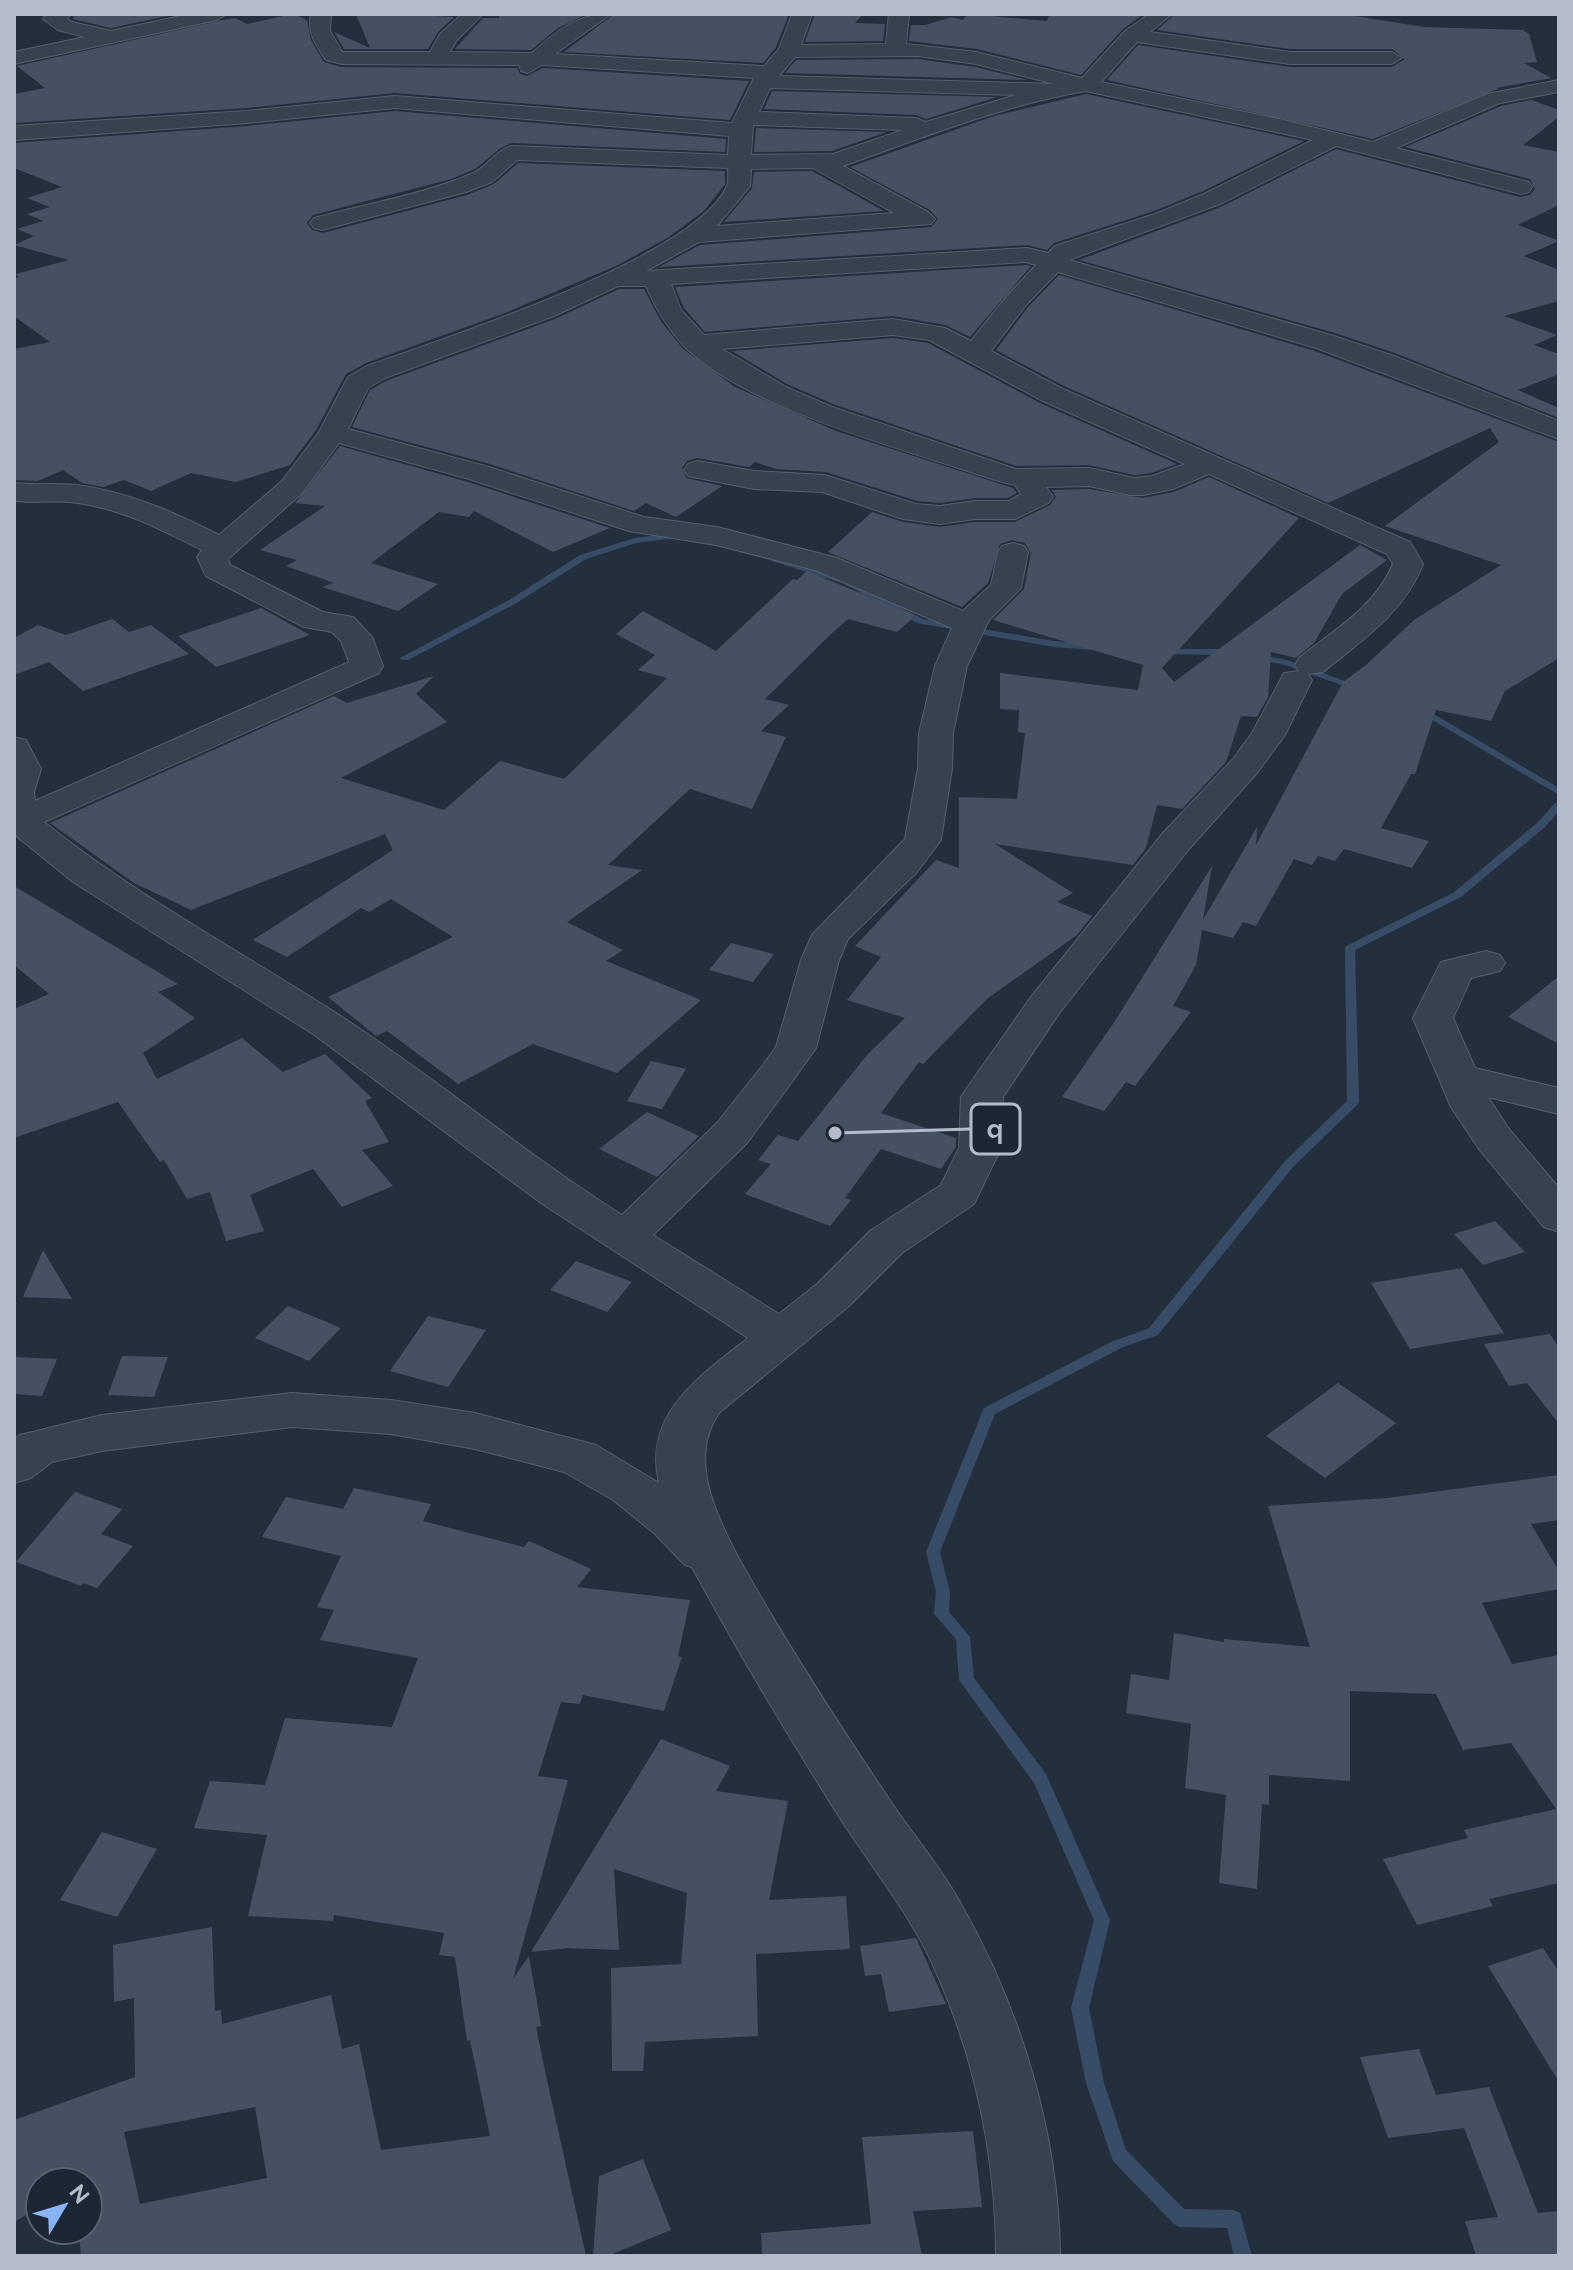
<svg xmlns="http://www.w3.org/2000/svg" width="1573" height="2270" font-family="Raleway,sans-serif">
<rect width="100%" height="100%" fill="#242f3e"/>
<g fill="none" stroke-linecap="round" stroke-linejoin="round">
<g fill="#394c67" fill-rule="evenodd">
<polygon points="680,532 684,535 683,537 636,543 586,559 515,604 408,660 402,660 400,658 509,600 580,555 635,538"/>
<polygon points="775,556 848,579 923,619 1054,641 1093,644 1098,647 1093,650 1054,647 917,623 842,583 772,561 772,557"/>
<polygon points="1163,649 1229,649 1234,652 1229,655 1160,654 1160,650"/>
<polygon points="1255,654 1287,660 1361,687 1356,690 1353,689 1282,664 1252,659 1252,655"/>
<polygon points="1422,707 1559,788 1559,795 1419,712 1417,710"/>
<polygon points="1559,802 1559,811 1545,827 1461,897 1355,950 1359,1102 1357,1105 1293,1167 1158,1335 1123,1347 995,1414 940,1552 950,1592 949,1612 970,1637 974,1678 1046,1774 1110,1920 1089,2008 1104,2083 1126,2150 1184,2209 1234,2210 1240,2213 1252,2256 1234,2256 1227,2228 1180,2227 1174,2224 1113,2161 1086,2083 1071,2008 1094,1920 1034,1783 962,1684 959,1680 956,1639 934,1614 936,1592 926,1552 984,1408 1113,1341 1148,1329 1285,1161 1347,1101 1345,948 1346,946 1453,893 1537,823 1555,803"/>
</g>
</g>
<g fill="#455162" fill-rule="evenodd">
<polygon points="74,14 176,14 111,28 73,19"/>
<polygon points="293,14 307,20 311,40 324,62 341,67 517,68 520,74 527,76 543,68 749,81 730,120 395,93 247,108 14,123 14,94 45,88 17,66 223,20 235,18 247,24"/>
<polygon points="356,14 396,14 454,17 438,32 428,49 344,49 334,32 370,48"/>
<polygon points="500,14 587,14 558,28 531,50 455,49 483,18 499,18"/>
<polygon points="614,14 789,14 776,47 763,63 564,52"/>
<polygon points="815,14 863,14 855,23 885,24 883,41 805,42"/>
<polygon points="969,14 1047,21 1050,14 1144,14 1123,29 1081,75 977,49 909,41 911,25 925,25 952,17 962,20"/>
<polygon points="1175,14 1342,14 1424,27 1523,30 1529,34 1537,62 1524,63 1551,78 1496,88 1498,89 1373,139 1107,80 1138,45 1290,67 1392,67 1405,59 1392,49 1290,49 1157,30"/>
<polygon points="918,59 975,67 1028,80 785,73 796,60"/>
<polygon points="772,91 997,97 926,119 916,115 764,109"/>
<polygon points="1086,94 1304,141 1203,191 1154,211 1054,243 1047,250 1027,245 659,267 700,245 931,227 938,219 930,210 850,167 994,116"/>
<polygon points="1531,100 1559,110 1559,117 1523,145 1559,152 1559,205 1518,225 1559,241 1524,256 1559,270 1559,301 1504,316 1557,335 1534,345 1559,354 1559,374 1518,390 1559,408 1559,418 1395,353 1335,333 1079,260 1221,207 1336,149 1520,197 1530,195 1535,189 1530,179 1405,147 1501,106"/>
<polygon points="395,111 726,139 725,152 511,143 499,149 475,169 451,179 313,215 307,223 312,230 323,233 467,195 494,184 518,163 725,171 725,184 704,211 667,238 618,265 505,313 366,363 346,374 316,430 290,465 236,482 191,473 151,491 124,480 103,487 82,483 63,470 38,481 14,480 14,349 50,342 14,316 14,279 19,277 16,274 69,260 14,245 34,236 17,229 43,221 27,214 50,207 27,198 62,187 14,168 14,143 247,126"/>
<polygon points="756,128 887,132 832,151 754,152"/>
<polygon points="812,171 884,211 724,222 752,188 754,172"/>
<polygon points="1026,265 1031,266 970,337 946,325 893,316 705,332 684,308 675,287"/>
<polygon points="1059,275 1315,351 1559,442 1559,658 1505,691 1491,721 1436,710 1415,774 1411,774 1381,828 1429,841 1412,868 1344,849 1335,861 1318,856 1312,865 1294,859 1256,926 1243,922 1233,938 1202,930 1196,965 1173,1006 1191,1012 1135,1086 1126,1082 1104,1111 1062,1097 1115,1021 1212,866 1203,920 1257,827 1256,845 1343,682 1366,665 1414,620 1501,565 1385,526 1499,442 1490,428 1328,503 1064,386 996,350 1028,307"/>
<polygon points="619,289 644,289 660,320 683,349 735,387 836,431 1013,488 1017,493 1008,498 975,498 940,503 917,501 826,472 776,469 755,462 749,467 697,458 687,461 682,468 686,478 722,486 676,517 646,503 634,511 490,464 352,427 370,390 386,381 555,319"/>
<polygon points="893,338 928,343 1042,404 1177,464 1151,473 1134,475 1089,465 1016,466 833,404 787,384 732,351"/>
<polygon points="340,446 468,482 610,528 553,552 474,511 469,517 439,512 371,563 438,584 398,611 322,587 334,583 286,566 297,560 260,550 325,506 295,503"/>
<polygon points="1209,477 1299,518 1162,668 1174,682 1360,545 1387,560 1342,594 1314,643 1296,658 1271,652 1268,697 1257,717 1241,716 1226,762 1182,809 1157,805 1146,848 1133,865 995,844 1073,893 1057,902 1092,916 1077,935 988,998 923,1064 919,1062 881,1113 956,1138 956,1147 941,1169 881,1149 845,1198 851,1200 830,1226 745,1194 771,1164 758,1160 778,1135 798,1141 867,1055 905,1018 847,1000 881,957 855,946 936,860 959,868 959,797 1017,799 1025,733 1018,732 1019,710 1000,709 1000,673 1138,690 1143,665 993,620 1024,589 1031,553 1025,543 1012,540 1000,544 988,583 962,607 828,552 872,512 903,522 940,527 975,522 1015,522 1050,505 1056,497 1052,490 1089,489 1143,498 1174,492"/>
<polygon points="807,571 915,616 897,632 848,619 831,634 765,699 789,705 761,731 786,737 752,809 690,789 608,865 642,870 567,922 623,950 606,961 701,1000 617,1073 533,1044 458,1084 387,1031 376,1036 328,997 453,937 391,899 369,912 361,908 287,957 253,940 393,850 385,834 191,910 134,883 50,823 334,696 347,703 434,676 416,694 447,722 341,778 444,810 500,761 564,779 667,678 638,670 655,655 616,634 643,611 716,651 793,579 797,580"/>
<polygon points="261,608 310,635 216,667 178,636"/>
<polygon points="112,619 129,632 151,625 189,654 83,691 49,662 14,675 14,638 38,625 66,635"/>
<polygon points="14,886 178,984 158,992 195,1018 143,1053 157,1079 242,1038 283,1072 325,1054 372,1098 365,1101 389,1142 362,1150 393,1186 342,1207 313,1169 250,1195 264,1231 226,1241 210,1192 187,1199 164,1160 160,1162 118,1102 14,1138 14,1009 49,994 14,965"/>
<polygon points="731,943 774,954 753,982 709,970"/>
<polygon points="1559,976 1559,1044 1508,1017"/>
<polygon points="651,1061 686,1069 662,1109 627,1101"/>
<polygon points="647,1112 699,1136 657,1177 599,1149"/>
<polygon points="1495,1221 1525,1252 1483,1265 1454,1234"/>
<polygon points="43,1250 72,1299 23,1297"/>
<polygon points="576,1261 632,1282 607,1312 550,1290"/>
<polygon points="1462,1268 1504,1333 1410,1349 1371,1283"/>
<polygon points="288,1306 341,1328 309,1361 255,1338"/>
<polygon points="428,1316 486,1330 448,1387 390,1371"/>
<polygon points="1550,1334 1559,1348 1559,1424 1527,1383 1509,1386 1484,1344"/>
<polygon points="122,1356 168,1357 154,1397 108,1395"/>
<polygon points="14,1357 57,1359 42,1396 14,1394"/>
<polygon points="1338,1383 1396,1423 1325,1478 1266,1436"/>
<polygon points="1559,1475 1559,1520 1531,1524 1559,1571 1559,1589 1482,1603 1512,1664 1559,1655 1559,1883 1489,1899 1493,1906 1417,1925 1383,1859 1468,1838 1464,1830 1556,1809 1511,1743 1463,1750 1436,1694 1350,1691 1350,1781 1269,1775 1269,1805 1262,1804 1257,1889 1219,1883 1226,1795 1185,1788 1191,1724 1126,1713 1131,1674 1169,1680 1174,1633 1224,1642 1224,1639 1310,1647 1268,1506 1387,1498"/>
<path d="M354 1488 431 1504 423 1521 524 1547 529 1541 591 1569 577 1587 690 1600 678 1656 682 1657 664 1711 583 1695 580 1704 561 1702 538 1776 568 1780 513 1979 529 1956 541 2026 536 2027 545 2071 586 2256H81L79 2230H88V2182H40V2207L14 2222V2120L135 2077 134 1998 114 2002 113 1945 212 1927 215 2011 221 2010 222 2024 331 1995 342 2049 359 2044 381 2150 490 2136 470 2040 467 2041 455 1957 439 1955 444 1933 334 1915 333 1921 248 1916 267 1835 194 1828 210 1781 265 1785 285 1718 392 1727 418 1658 320 1640 334 1610 317 1607 341 1556 262 1537 286 1497 343 1509ZM255 2107 267 2178 140 2204 124 2132Z"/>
<polygon points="75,1492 122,1509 101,1534 133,1546 97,1588 83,1583 81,1586 16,1562"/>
<polygon points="661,1739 730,1766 716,1791 788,1801 769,1900 846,1896 850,1949 756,1954 758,2036 645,2042 643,2071 612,2071 611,1968 681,1964 687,1893 614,1869 619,1950 568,1948 531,1952"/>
<polygon points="102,1832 157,1849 117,1917 60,1900"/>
<polygon points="916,1938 946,2004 889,2012 881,1974 865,1976 860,1946"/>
<polygon points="1543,1948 1559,1972 1559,2082 1488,1966"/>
<polygon points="1419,2049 1436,2095 1489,2087 1538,2213 1559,2211 1559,2256 1476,2256 1465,2221 1498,2217 1464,2128 1388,2138 1360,2057"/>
<polygon points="973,2131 982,2207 913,2211 922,2256 762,2256 761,2233 871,2224 862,2137"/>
<polygon points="643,2159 671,2230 607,2256 593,2256 599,2176"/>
</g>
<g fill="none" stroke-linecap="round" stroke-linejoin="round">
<g stroke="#565f6c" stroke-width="2">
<g id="street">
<polygon points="71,14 67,19 72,22 111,31 190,14 227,14 217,20 14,64 14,52 85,37 58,30 43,19 47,14"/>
<path d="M311 14H331L330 31 342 52H430L440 34 462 14H483L456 41 450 52 532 53C558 30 576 14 611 14L555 54 764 66 779 49 792 14H812L801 45 886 44 889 14H909L906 44 976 52 1082 78 1125 31 1149 14H1172L1150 32 1290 52H1392L1402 58 1392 64H1290L1137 42 1101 82 1279 119 1373 142 1487 94 1559 80V92L1500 103 1396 148 1529 182 1532 187 1529 192 1521 194 1336 146 1220 204 1069 260 1334 336 1394 356 1559 421V439L1316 348 1058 272 1026 305 991 351 1063 389 1410 542 1423 564C1404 613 1362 640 1323 672L1308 674 1312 680 1285 735 1257 773 1189 849 1060 1012 1003 1097 1001 1148 974 1204 902 1253 849 1306 720 1412C687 1457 716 1514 738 1557 784 1640 836 1720 889 1799 912 1834 941 1867 961 1904 1021 2010 1059 2134 1060 2256H996C996 2156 974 2052 931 1961 907 1910 871 1866 840 1818 788 1736 738 1652 692 1567L685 1565 654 1533 613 1500 564 1472 475 1449 391 1434 292 1427 102 1451 52 1462 31 1478 14 1483V1440L20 1435 102 1415 292 1393 391 1400 475 1413 596 1445 659 1483C642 1413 702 1375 748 1338L541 1203 313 1034 73 882 14 834V737L26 740 41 769 34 792 35 801 349 662 341 641 332 632 304 627 206 576 197 557 202 550C162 530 122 509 78 503 56 500 35 503 14 501V483C35 485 56 483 77 485 128 492 174 512 219 535L282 481 319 432 348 377 367 366C442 339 696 258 727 186 729 182 728 174 728 168L517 160 492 182 466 192 322 230 314 228 310 223 314 218C366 204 421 195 471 174 487 168 495 150 512 146L728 155 729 136 395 108 247 123 14 140V126L247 111 395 96 732 123 754 78 542 65 528 73 521 71 519 65 342 64 326 60C316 45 307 33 311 14ZM918 56 976 64 1055 84 779 76 795 57ZM770 88 1016 95 926 122 916 118 759 112ZM1086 91 1313 140 1204 194 1155 214 1055 246 1048 253 1027 248 646 271 699 242 931 224 935 219 928 212 843 166C922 138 1003 105 1086 91ZM753 125 903 130 833 154 751 155ZM813 168 894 213 717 226 750 186 751 169ZM1026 262 1036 265 1008 295 971 341 945 328 893 319 704 335 681 310 671 284ZM618 286H646C656 309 668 329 685 347 740 401 860 436 933 460 961 468 987 479 1015 485L1021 494 1009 501H975L940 506 916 504 825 475 754 471 698 461 688 464 684 470 688 476 754 489 822 492 903 519 940 524 975 519H1015L1048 503 1053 497 1046 487 1089 486 1130 495H1143L1173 489 1209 474 1387 554 1393 564C1375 607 1334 630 1299 658L1295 665 1299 671 1284 673 1252 733 1233 759 1163 833 1031 997 967 1088 961 1097 959 1148 941 1185 870 1231 817 1284 779 1314 653 1235 747 1143 791 1083 816 1048 839 960 848 939 917 872 941 840 952 768 953 733 967 666 989 620 1021 588 1028 552 1024 546 1013 543 1002 546 998 552 991 585 963 611 837 558 717 527 644 517 489 467 348 429 368 388 385 378 554 316ZM893 335 929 340 1043 401 1185 464 1152 476 1134 478 1089 468 1016 469 832 407 786 387 722 349ZM339 443 469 479 629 531 716 545 815 570 952 628 935 666 919 733 918 768 905 839 812 935 801 960 776 1047 763 1065 717 1123 622 1215C524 1153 436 1078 339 1015 240 951 136 896 44 822L379 673 383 666 372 637 353 617 323 612 230 565 228 559 302 493Z"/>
<polygon points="1486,951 1500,955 1505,963 1500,971 1471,978 1453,1018 1475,1068 1559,1088 1559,1114 1488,1097 1509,1129 1559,1188 1559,1232 1544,1227 1479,1149 1451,1107 1413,1018 1441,962"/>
</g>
</g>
<use href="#street" fill="#38414e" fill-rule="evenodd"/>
</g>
<path fill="none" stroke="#b4bcc9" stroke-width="3" d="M835 1133L971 1129"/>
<circle fill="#b4bcc9" stroke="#1d2633" stroke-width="3" cx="835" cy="1133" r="8"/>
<rect fill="#1d2633" stroke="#b4bcc9" stroke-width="3" x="971" y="1104" width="49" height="50" rx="8"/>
<g font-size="26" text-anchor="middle" font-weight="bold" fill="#b4bcc9">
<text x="995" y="1138">q</text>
</g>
<rect width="1573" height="2270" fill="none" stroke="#b4bcc9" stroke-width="32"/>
<g transform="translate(64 2206) rotate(52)"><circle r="38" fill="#1d2633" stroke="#59626f" stroke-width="2"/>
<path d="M0-6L14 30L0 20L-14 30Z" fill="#8ab4f8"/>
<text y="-12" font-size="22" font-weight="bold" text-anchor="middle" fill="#b4bcc9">N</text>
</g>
</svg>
